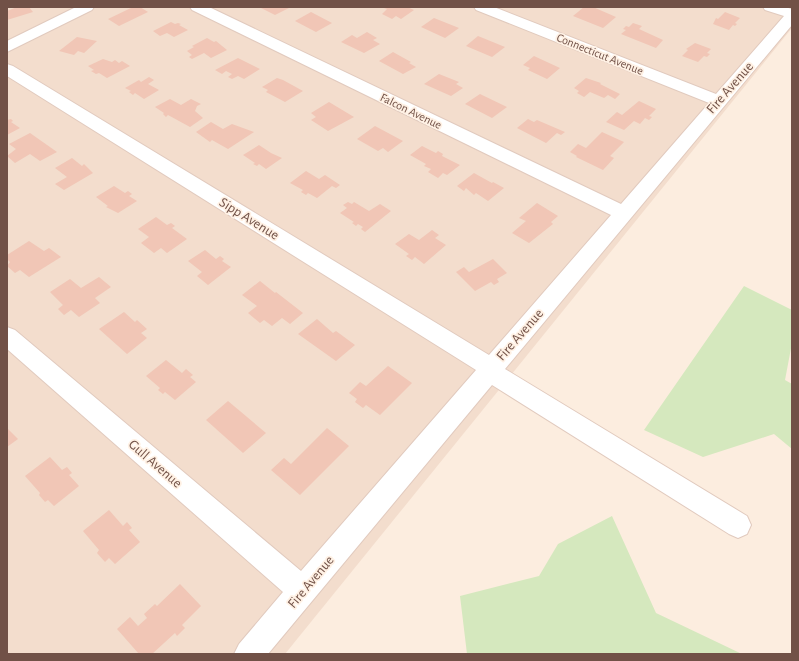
<svg xmlns="http://www.w3.org/2000/svg" width="799" height="661" font-family="'Alegreya Sans',sans-serif">
<rect width="100%" height="100%" fill="#fceddf"/>
<polygon fill="#f3ddcd" points="7,7 792,7 792,28 285,654 7,654"/>
<g fill="#d5e8be">
<polygon points="744,286 792,310 792,343 785,380 792,384 792,449 774,434 703,457 644,430"/>
<polygon points="612,516 656,613 742,654 467,654 460,596 539,576 558,544"/>
</g>
<g fill="#f1c6b6">
<polygon points="17,7 29,7 33,12 7,20 7,11"/>
<polygon points="133,7 140,7 148,12 119,26 108,19"/>
<polygon points="259,7 291,7 275,15"/>
<polygon points="381,7 407,7 414,10 401,19 396,16 392,19 382,14 387,9"/>
<polygon points="584,7 593,7 616,17 603,28 573,16"/>
<polygon points="311,12 332,23 316,32 295,21"/>
<polygon points="725,12 740,18 735,23 737,24 735,26 733,25 729,30 713,24 716,18 718,19"/>
<polygon points="434,18 459,28 445,38 421,27"/>
<polygon points="171,22 175,24 178,23 181,24 179,25 188,30 174,37 167,33 160,36 153,31"/>
<polygon points="633,23 642,26 639,29 663,40 656,48 621,34 626,30 623,29 626,26 629,27"/>
<polygon points="367,32 377,38 373,40 380,44 364,53 341,42 352,35 357,38"/>
<polygon points="478,36 505,47 492,57 466,46"/>
<polygon points="77,37 97,41 84,53 78,51 74,55 59,51"/>
<polygon points="207,38 214,42 216,41 227,50 211,58 204,53 192,59 189,57 192,55 187,51 194,47 192,46"/>
<polygon points="695,43 711,49 707,53 710,54 707,57 704,56 698,62 682,56 688,50 686,49"/>
<polygon points="393,52 411,62 409,63 416,67 403,74 379,61"/>
<polygon points="534,56 560,68 547,79 528,70 530,68 523,65"/>
<polygon points="238,58 260,69 244,79 238,76 232,79 228,77 232,74 226,71 222,74 215,70"/>
<polygon points="103,59 112,62 115,60 119,63 122,61 130,66 107,78 99,73 96,74 91,71 94,70 88,66"/>
<polygon points="439,74 459,82 456,84 463,88 451,96 424,84"/>
<polygon points="149,77 154,80 148,84 159,90 144,99 135,93 133,95 129,92 131,91 125,88 139,80 141,82"/>
<polygon points="277,78 283,80 303,91 285,102 266,92 268,90 262,87"/>
<polygon points="586,78 601,83 600,84 620,94 615,99 608,95 604,98 590,92 584,97 577,93 579,91 574,88"/>
<polygon points="480,94 507,107 492,118 465,104"/>
<polygon points="170,99 181,105 191,99 201,104 197,106 195,111 203,118 190,127 168,115 166,117 163,114 164,113 155,107"/>
<polygon points="639,101 656,109 649,116 652,117 649,120 645,118 640,124 634,121 624,130 606,122 617,112 622,115"/>
<polygon points="329,102 354,117 328,131 311,120 316,117 311,113"/>
<polygon points="11,119 13,121 11,122 20,128 7,135 7,120"/>
<polygon points="528,119 534,122 537,120 565,132 561,135 557,133 546,143 517,128"/>
<polygon points="211,122 223,129 232,124 254,132 228,149 212,140 210,142 196,132"/>
<polygon points="375,126 403,141 388,152 383,148 378,151 357,139"/>
<polygon points="602,132 624,142 610,156 614,158 603,170 576,157 577,156 570,152 578,144 586,148"/>
<polygon points="30,133 57,152 40,161 30,154 15,163 7,156 16,149 9,144"/>
<polygon points="259,145 271,153 282,158 266,169 259,164 257,166 253,164 255,163 243,155"/>
<polygon points="422,146 436,153 438,151 443,154 442,156 460,165 447,175 443,173 438,178 428,172 431,169 424,166 426,164 410,155"/>
<polygon points="72,158 82,166 84,164 93,173 64,190 55,184 67,177 55,168"/>
<polygon points="306,171 319,179 325,175 340,185 336,188 332,186 317,198 308,193 306,195 301,192 303,190 290,183"/>
<polygon points="474,173 492,183 493,182 504,188 488,201 476,193 474,195 466,188 464,191 457,186"/>
<polygon points="114,186 125,193 128,191 132,194 129,196 137,201 118,213 106,207 108,206 96,197"/>
<polygon points="348,202 352,204 354,202 369,211 380,204 391,211 365,232 361,229 363,227 358,224 356,226 352,223 354,222 340,213 347,208 343,205"/>
<polygon points="537,203 558,216 551,222 553,224 529,243 512,233 526,221 519,218"/>
<polygon points="156,217 167,225 171,223 175,226 172,228 187,239 167,253 161,248 154,253 141,243 149,237 138,229"/>
<polygon points="432,230 439,235 435,238 446,245 424,264 415,257 412,260 406,256 409,254 395,244 409,234 419,240"/>
<polygon points="29,241 44,251 49,248 61,257 29,277 20,270 15,273 7,266 10,262 7,259 7,255"/>
<polygon points="205,250 216,259 220,256 224,259 222,261 231,267 208,285 197,276 202,272 188,261"/>
<polygon points="493,259 507,273 497,279 499,282 494,285 491,282 475,291 456,272 464,267 469,272"/>
<polygon points="99,277 111,287 95,298 100,303 79,317 71,310 64,315 58,309 63,305 50,292 70,279 81,288"/>
<polygon points="260,281 275,293 276,292 303,313 290,324 282,318 272,326 264,320 260,323 248,313 257,306 242,295"/>
<polygon points="124,312 135,322 137,320 147,329 141,333 147,338 127,354 99,329"/>
<polygon points="317,319 333,333 336,331 355,345 336,361 298,334"/>
<polygon points="166,360 182,373 186,369 193,375 190,377 196,382 175,400 165,392 163,394 158,390 160,388 146,376"/>
<polygon points="388,366 412,383 380,415 366,405 363,408 355,402 357,399 349,393 360,382 366,386"/>
<polygon points="228,401 266,433 243,453 206,420"/>
<polygon points="7,428 18,439 7,447"/>
<polygon points="327,428 349,446 300,495 271,470 284,458 291,464"/>
<polygon points="50,457 62,470 67,467 72,473 69,475 79,486 54,506 48,500 45,502 39,495 40,493 25,476"/>
<polygon points="109,510 123,526 127,522 132,528 129,530 140,542 115,564 109,558 105,562 97,553 99,550 83,531"/>
<polygon points="180,584 201,606 182,625 185,628 177,636 175,633 152,654 139,654 117,629 130,617 138,626 147,618 144,614 155,604 157,606"/>
</g>
<g fill="none" stroke-linecap="round" stroke-linejoin="round">
<g stroke="#e1cabe" stroke-width="2">
<g id="minor">
<polygon points="76,7 94,7 92,10 7,52 7,41"/>
<polygon points="190,7 209,7 621,204 709,103 476,10 474,7 494,7 716,94 784,16 765,10 763,7 785,7 792,9 792,25 505,369 747,516 751,525 747,534 738,538 729,534 492,385 268,654 234,654 239,644 283,592 7,349 7,327 15,330 301,571 476,370 7,76 7,64 13,66 489,355 611,215 192,10"/>
</g>
</g>
<use href="#minor" fill="#fff" fill-rule="evenodd"/>
</g>
<g text-anchor="middle" dominant-baseline="central" stroke-width="3.5" stroke-linejoin="round" paint-order="stroke">
<g font-size="12" fill="#715147" stroke="#fff1e4">
<text transform="translate(600 54) rotate(22)">Connecticut Avenue</text>
<text transform="translate(411 111) rotate(26)">Falcon Avenue</text>
</g>
<g font-size="14" fill="#715147" stroke="#fff1e4">
<text transform="translate(730 88) rotate(-49)">Fire Avenue</text>
<text transform="translate(249 219) rotate(32)">Sipp Avenue</text>
<text transform="translate(520 335) rotate(-49)">Fire Avenue</text>
<text transform="translate(155 464) rotate(41)">Gull Avenue</text>
<text transform="translate(311 582) rotate(-50)">Fire Avenue</text>
</g>
</g>
<rect width="799" height="661" fill="none" stroke="#715147" stroke-width="16"/>
</svg>
